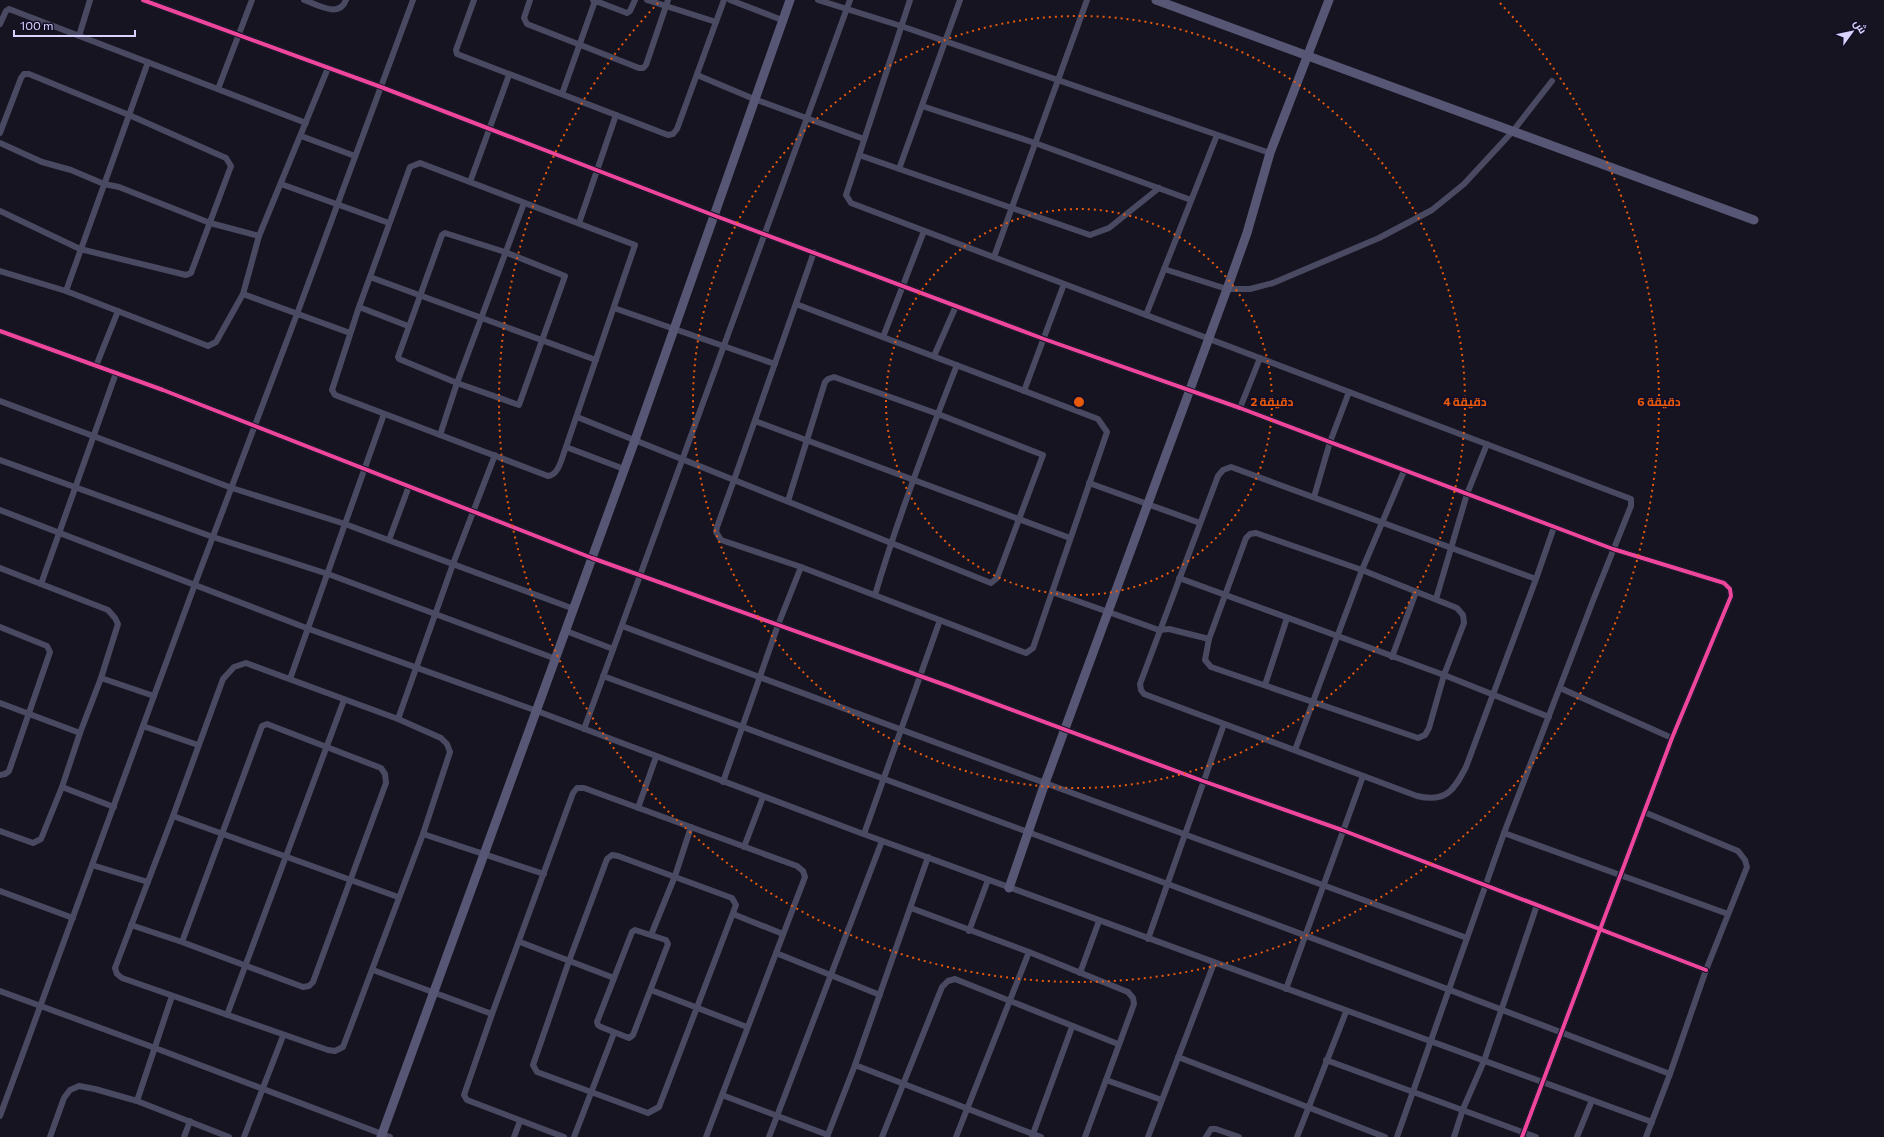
<svg xmlns="http://www.w3.org/2000/svg" width="1884" height="1137" font-family="Commissioner,Cairo,sans-serif">
<rect width="100%" height="100%" fill="#161421"/>
<g fill="none" stroke-linecap="round" stroke-linejoin="round">
<g stroke="#4a4962" stroke-width="6">
<polyline points="143,0 381,87 713,215 1044,339 1240,408 1613,549 1724,583 1730,589 1731,596 1672,738 1522,1137"/>
<path d="M304 0C316 4 339 19 346 0"/>
<polyline points="474,0 456,50 457,54 668,135 673,134 677,129 724,0"/>
<polyline points="530,0 524,18 527,24 639,68 643,68 646,65 668,0"/>
<polyline points="593,0 627,13 630,11 635,0"/>
<polyline points="647,0 716,22"/>
<polyline points="730,0 782,20"/>
<polyline points="818,0 901,26 1270,153"/>
<polyline points="910,0 846,195 851,203 1631,499 1631,506 1594,598 1504,833 1397,1137"/>
<polyline points="0,24 6,11 9,9 306,123"/>
<polyline points="79,36 90,0"/>
<polyline points="697,75 754,99 864,139"/>
<polyline points="218,89 252,0"/>
<polyline points="562,94 595,1"/>
<polyline points="922,106 1035,143 1191,200"/>
<polyline points="0,133 21,78 24,74 29,74 129,115 226,158 231,166 191,273 186,275 80,249 0,211"/>
<polyline points="301,136 355,156"/>
<polyline points="0,143 42,162 71,170 104,184 119,187 210,223 259,236"/>
<polyline points="859,155 1090,235 1109,228 1159,188"/>
<path d="M420 163 635 245 566 447C562 457 559 475 548 476L335 395 332 390 359 307 410 167Z"/>
<polyline points="899,169 960,0"/>
<polyline points="470,182 509,75"/>
<polyline points="281,184 389,223"/>
<polyline points="579,223 616,115"/>
<polygon points="445,233 505,252 565,276 519,405 457,383 399,359 398,357 442,235"/>
<polyline points="994,257 1087,0"/>
<polyline points="1164,269 1227,289 1250,289 1273,283 1379,238 1432,210 1464,184 1513,131 1552,81"/>
<polyline points="0,271 66,291 208,346 216,342 243,294 259,236 328,68"/>
<polyline points="370,277 596,360"/>
<polyline points="66,291 148,62"/>
<polyline points="243,294 350,333"/>
<polyline points="796,304 1098,419 1107,432 1033,648 1026,653 801,567 721,540 716,532 717,527 734,480 814,252"/>
<polyline points="359,307 408,326"/>
<polyline points="614,308 775,364"/>
<polyline points="1146,315 1217,135"/>
<polyline points="0,331 163,390 592,558 948,686 1203,781 1342,830 1706,970"/>
<polyline points="883,337 924,231"/>
<polyline points="934,356 956,306"/>
<polyline points="96,366 118,311"/>
<polyline points="1024,391 1064,284"/>
<polyline points="0,401 232,488 345,524 574,609"/>
<polyline points="1240,408 1260,358"/>
<polyline points="577,417 991,583 997,578 1043,455 938,414 834,377 828,379 825,382 788,501"/>
<polyline points="755,421 1070,538"/>
<polyline points="440,435 457,383 524,203"/>
<polyline points="566,447 624,469"/>
<polyline points="0,460 213,537 328,574 556,659"/>
<polyline points="1089,483 1200,523"/>
<polyline points="1314,497 1330,442 1349,392"/>
<polyline points="0,510 309,629 537,711 858,832 1652,1122"/>
<polygon points="1256,533 1362,570 1457,608 1463,615 1464,623 1444,675 1429,728 1425,735 1418,738 1211,667 1205,660 1209,639 1246,538 1250,534"/>
<polyline points="389,540 409,486"/>
<polyline points="0,568 108,610 115,618 118,624 101,678 80,733 62,787 41,839 33,843 0,831"/>
<polyline points="1179,578 1444,675 1549,717"/>
<path d="M1536 579 1231 467 1223 470 1218 476 1140 684 1141 690 1144 694 1417 796C1446 803 1454 790 1466 767L1536 579 1554 527"/>
<polyline points="41,584 116,373"/>
<polyline points="1052,592 1159,630 1169,629 1209,639"/>
<path d="M875 595C898 517 927 441 957 365"/>
<polyline points="1436,599 1467,494 1487,444"/>
<polyline points="622,626 1045,783 1467,938"/>
<polyline points="0,627 47,646 50,652 9,771 5,774 0,775"/>
<polyline points="566,631 613,649"/>
<polyline points="1392,657 1416,592"/>
<polygon points="246,663 398,719 441,738 447,744 450,752 423,834 343,1047 335,1051 328,1050 122,978 117,974 115,968 173,816 223,679 234,667"/>
<path d="M603 676C960 806 1316 938 1670 1074"/>
<polyline points="101,678 154,696"/>
<polyline points="290,679 384,414"/>
<polyline points="1265,685 1287,618"/>
<polyline points="1560,688 1672,738"/>
<polyline points="0,703 80,733"/>
<polyline points="398,719 453,564 495,455"/>
<polyline points="143,726 198,745"/>
<polyline points="584,729 850,0"/>
<polyline points="1295,750 1362,570 1404,471"/>
<polyline points="723,782 778,625 801,567"/>
<polyline points="62,787 114,807"/>
<polyline points="638,808 656,757"/>
<polyline points="1644,812 1738,851 1745,860 1747,867 1706,970 1670,1074 1646,1137"/>
<polyline points="173,816 398,897"/>
<polyline points="1504,833 1728,914"/>
<polyline points="423,834 544,874"/>
<polyline points="864,834 940,620"/>
<polyline points="744,847 763,797"/>
<polygon points="612,855 618,856 732,898 736,905 659,1107 648,1113 537,1072 533,1065 569,961 607,859"/>
<polyline points="92,865 148,882"/>
<polyline points="0,891 73,918"/>
<polyline points="911,908 1029,952 1128,992 1133,998 1134,1004 1085,1137"/>
<polyline points="733,914 783,934"/>
<polyline points="131,925 182,942 303,987 309,986 313,982 386,783 385,774 381,768 267,724 262,726 182,942"/>
<polygon points="635,930 666,940 668,944 633,1035 629,1038 601,1027 598,1025 597,1022 632,932"/>
<polyline points="969,931 988,880"/>
<polyline points="651,935 675,876 691,827"/>
<polyline points="1148,939 1224,724"/>
<polyline points="520,942 614,978"/>
<polyline points="776,953 880,995"/>
<polyline points="373,970 492,1014"/>
<polyline points="1080,973 1099,921"/>
<polyline points="1286,989 1363,776"/>
<polyline points="651,990 747,1027"/>
<polyline points="0,991 155,1048 390,1137"/>
<polyline points="227,1015 344,700"/>
<polyline points="1178,1057 1385,1137"/>
<polyline points="1326,1060 1536,1137"/>
<polyline points="855,1065 1033,1134 1032,1137"/>
<polyline points="1106,1080 1162,1100"/>
<polyline points="722,1095 828,1135"/>
<polyline points="137,1101 172,996"/>
<polyline points="0,1116 195,584 297,314 413,0"/>
<polyline points="50,1137 64,1098 70,1090 79,1086 95,1089 137,1101 229,1137"/>
<polyline points="184,1137 190,1121"/>
<polyline points="244,1137 283,1036"/>
<polyline points="514,1137 520,1121"/>
<polyline points="564,1137 467,1100 464,1095 492,1014 573,793 577,788 584,788 797,866 803,871 805,877 706,1137"/>
<polyline points="574,1137 614,1033"/>
<polyline points="769,1137 882,841"/>
<polyline points="827,1137 855,1065 928,857"/>
<polyline points="882,1137 942,987 948,981 955,979 1118,1044"/>
<polyline points="956,1137 1029,952"/>
<polyline points="1041,1137 1033,1134 1072,1027"/>
<polyline points="1148,1137 1214,963"/>
<polyline points="1206,1137 1211,1129 1216,1129 1239,1137"/>
<polyline points="1297,1137 1346,1012"/>
<polyline points="1454,1137 1463,1109 1484,1061 1537,905"/>
<polyline points="1577,1137 1592,1100"/>
</g>
<g stroke="#575674" stroke-width="9">
<polyline points="1156,0 1754,220"/>
<polyline points="1009,888 1045,783 1227,289 1247,233 1270,153 1329,0"/>
<polyline points="381,1137 635,440 790,0"/>
</g>
<g stroke="#130f26" stroke-width="6">
<g id="cycleway">
<polyline points="143,0 381,87 713,215 1044,339 1240,408 1613,549 1724,583 1730,589 1731,596 1672,738 1522,1137"/>
<polyline points="0,331 163,390 592,558 948,686 1203,781 1342,830 1706,970"/>
</g>
</g>
<use href="#cycleway" stroke="#ed469a" stroke-width="4"/>
</g>
<g fill="none" stroke="#e8590c" stroke-width="2" stroke-dasharray="2 4">
<circle cx="1079" cy="402" r="193"/>
<circle cx="1079" cy="402" r="386"/>
<path d="M1500 3A580 580 0 1 1 658 3"/>
</g>
<circle cx="1079" cy="402" r="6" fill="#e8590c" stroke="#130f26" stroke-width="2"/>
<g font-size="12" text-anchor="middle" font-weight="bold" fill="#e8590c" stroke="#130f26" stroke-width="4" stroke-linejoin="round" paint-order="stroke">
<text x="1272" y="406">2 دقيقة</text>
<text x="1465" y="406">4 دقيقة</text>
<text x="1659" y="406">6 دقيقة</text>
</g>
<g transform="translate(1852 32) rotate(57)" stroke="#130f26" stroke-width="3" paint-order="stroke">
<path d="M0-3L7 15L0 10L-7 15Z" fill="#d9d4ff"/>
<text y="-6" font-size="11" font-weight="bold" text-anchor="middle" fill="#d9d4ff">ش</text>
</g>
<path d="M14 30v6h121v-6" fill="none" stroke="#d9d4ff" stroke-width="2"/>
<text x="20" y="30" font-size="12" fill="#d9d4ff" stroke="#130f26" stroke-width="3" paint-order="stroke">100 m</text>
</svg>
